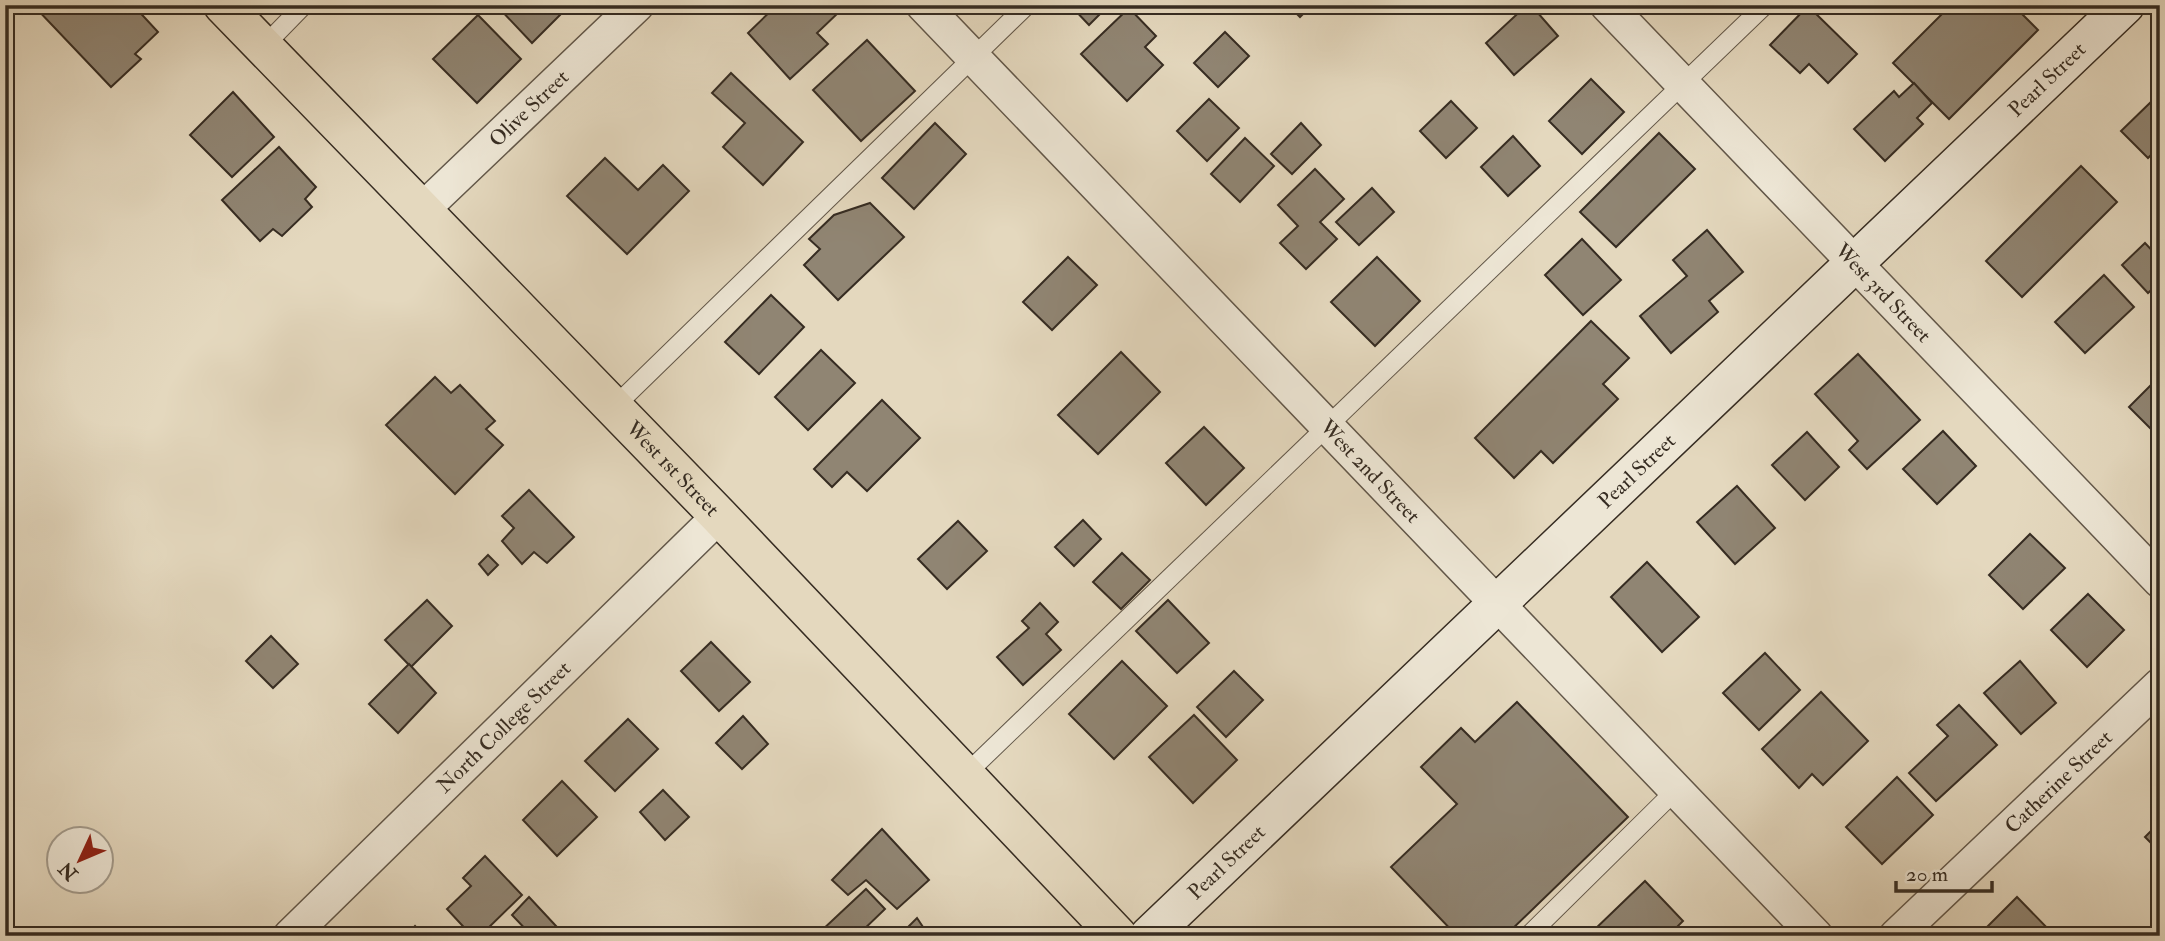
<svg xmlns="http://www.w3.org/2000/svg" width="2165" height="941" font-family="'IM FELL Double Pica',serif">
<rect width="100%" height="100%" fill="#e4d8be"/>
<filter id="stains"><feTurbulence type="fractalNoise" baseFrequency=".00286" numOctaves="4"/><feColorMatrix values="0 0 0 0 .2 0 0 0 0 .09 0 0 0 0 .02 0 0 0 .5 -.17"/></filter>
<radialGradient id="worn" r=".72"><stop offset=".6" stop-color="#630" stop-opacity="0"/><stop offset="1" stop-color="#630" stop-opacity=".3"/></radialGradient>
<g fill="#908573" stroke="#362c22" stroke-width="2">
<polygon points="33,5 133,5 158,32 135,54 141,59 111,87"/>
<polygon points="496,5 570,5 532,43"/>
<polygon points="777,5 832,5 839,12 817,33 828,44 790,79 748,33"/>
<polygon points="1070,5 1109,5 1089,25"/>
<polygon points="1288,5 1312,5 1300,17"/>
<polygon points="1527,5 1531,5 1558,36 1514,75 1486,43"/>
<polygon points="1951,5 2013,5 2038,30 1949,119 1893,63"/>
<polygon points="1808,6 1857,54 1828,83 1809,64 1800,73 1770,45"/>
<polygon points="1129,8 1156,36 1145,47 1163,65 1127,101 1081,54"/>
<polygon points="478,15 521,59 477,103 433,59"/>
<polygon points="1225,32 1249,56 1218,87 1194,63"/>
<polygon points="867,40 915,91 861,141 813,90"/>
<polygon points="731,73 803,142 763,185 723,147 745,123 712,93"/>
<polygon points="1591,79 1624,112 1582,154 1549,121"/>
<polygon points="1914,83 1932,103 1917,118 1923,124 1885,161 1854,129 1894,91 1899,97"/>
<polygon points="233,92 274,137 232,177 190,135"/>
<polygon points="1209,99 1239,128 1207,161 1177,131"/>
<polygon points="2153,100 2160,107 2160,146 2148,158 2121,131"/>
<polygon points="1451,101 1477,128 1446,158 1420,131"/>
<polygon points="935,123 966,154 914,209 882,178"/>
<polygon points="1301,123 1321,145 1292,174 1271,154"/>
<polygon points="1659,133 1695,169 1616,247 1580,212"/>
<polygon points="1513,136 1540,166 1508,196 1481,167"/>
<polygon points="1245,138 1274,166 1240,202 1211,174"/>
<polygon points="279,147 316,187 305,199 312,207 282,236 273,229 260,241 222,200"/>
<polygon points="605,158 638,190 663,165 689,191 627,254 567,196"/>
<polygon points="2081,166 2117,202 2022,297 1986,261"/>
<polygon points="1315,169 1344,199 1320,222 1337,239 1306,269 1280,243 1298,226 1278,205"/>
<polygon points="1372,188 1394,212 1359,245 1336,222"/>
<polygon points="870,203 904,237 838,300 804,265 820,249 809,239 834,215"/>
<polygon points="1707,230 1743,272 1709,301 1718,312 1671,353 1640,316 1687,276 1673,260"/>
<polygon points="1582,239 1621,280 1583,315 1545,275"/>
<polygon points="2145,243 2160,259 2160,282 2148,293 2122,265"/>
<polygon points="1068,257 1097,285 1052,330 1023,302"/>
<polygon points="1377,257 1420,301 1375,346 1331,302"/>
<polygon points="2104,275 2134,307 2085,353 2055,322"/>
<polygon points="771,295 804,327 759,374 725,342"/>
<polygon points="1591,321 1629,358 1603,384 1618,399 1553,463 1541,451 1514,478 1475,438"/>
<polygon points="821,350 855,383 808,430 775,397"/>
<polygon points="1121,352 1160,392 1098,454 1058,415"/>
<polygon points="1858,354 1920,420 1867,469 1849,450 1858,441 1815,394"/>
<polygon points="2160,376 2160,438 2129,407"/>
<polygon points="435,377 451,393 460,385 495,421 486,429 503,445 455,494 386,425"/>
<polygon points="882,400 920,438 867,491 847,472 832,487 814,469"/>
<polygon points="1204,427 1244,468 1206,505 1166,463"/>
<polygon points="1943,431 1976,466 1937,504 1903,469"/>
<polygon points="1807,432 1839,467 1805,500 1772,465"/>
<polygon points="1737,486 1775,528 1735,564 1697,522"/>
<polygon points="529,490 574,537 547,563 534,552 522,564 502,541 514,528 502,516"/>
<polygon points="1083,520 1101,539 1074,566 1055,547"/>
<polygon points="958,521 987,551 947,589 918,559"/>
<polygon points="2030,534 2065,568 2023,609 1989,575"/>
<polygon points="1122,553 1150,580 1121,609 1093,582"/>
<polygon points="488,555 498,565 488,575 479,564"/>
<polygon points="1647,562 1699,617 1662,652 1611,597"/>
<polygon points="2088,594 2124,630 2087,667 2051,630"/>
<polygon points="427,600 452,626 411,667 385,640"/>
<polygon points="1168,600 1209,643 1177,673 1136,631"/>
<polygon points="1040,603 1058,622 1046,634 1061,650 1023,685 997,657 1029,628 1022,621"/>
<polygon points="271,636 298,664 273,688 246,661"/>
<polygon points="711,642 750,682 719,711 681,671"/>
<polygon points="1765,653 1800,690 1759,730 1723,693"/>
<polygon points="1122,661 1167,706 1114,759 1069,714"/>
<polygon points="2020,661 2056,703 2021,734 1984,693"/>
<polygon points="409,664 436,693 398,733 369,704"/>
<polygon points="1234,671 1263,700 1226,737 1197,707"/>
<polygon points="1821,692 1868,741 1823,785 1812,774 1799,788 1762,749"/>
<polygon points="1517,702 1628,817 1505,936 1457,936 1391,867 1457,804 1421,767 1461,728 1475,742"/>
<polygon points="1959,705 1997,745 1936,801 1909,773 1948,736 1937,725"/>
<polygon points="1194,715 1237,760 1193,803 1149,757"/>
<polygon points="743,716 768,744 742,769 716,743"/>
<polygon points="628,719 658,749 615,791 585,761"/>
<polygon points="1897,777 1933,815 1882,864 1846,827"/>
<polygon points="562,781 597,817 557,856 523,820"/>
<polygon points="663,790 689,817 665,840 640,812"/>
<polygon points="2160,822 2160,852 2145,837"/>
<polygon points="882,829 929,880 897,909 866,880 848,895 832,880"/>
<polygon points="485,856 522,895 480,936 472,936 447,909 471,886 463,878"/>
<polygon points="1645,881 1683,921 1668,936 1596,936 1592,932"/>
<polygon points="866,889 885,909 857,936 824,936 820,932"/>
<polygon points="529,897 556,926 545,936 532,936 512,915"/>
<polygon points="2017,897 2055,936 1978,936"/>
<polygon points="917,918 929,936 899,936"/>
<polygon points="415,926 424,936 406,936"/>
</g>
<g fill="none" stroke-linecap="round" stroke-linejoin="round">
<g stroke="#625749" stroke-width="20">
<g id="lane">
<polyline points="263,47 304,5"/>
<polyline points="613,408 1027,5"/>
<polyline points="965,775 1765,5"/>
<polyline points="1528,936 1676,790"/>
</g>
</g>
<g stroke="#625749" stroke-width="36">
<g id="street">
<path id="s1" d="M923 5 1816 936"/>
<path id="s2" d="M1607 5 2160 581"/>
<path id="s3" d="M421 211 637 5"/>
<path id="s4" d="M290 936 719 516"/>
<path id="s5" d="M1896 936 2160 685"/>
</g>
</g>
<g stroke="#362c22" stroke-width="41">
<g id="secondary">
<path id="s6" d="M1149 936 2125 5"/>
</g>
</g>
<g stroke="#362c22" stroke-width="41">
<g id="primary">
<path id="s7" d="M223 5 719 516 1118 936"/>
</g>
</g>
<use href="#lane" stroke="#ede6d5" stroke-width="18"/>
<use href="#street" stroke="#ede6d5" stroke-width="33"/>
<use href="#secondary" stroke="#ede6d5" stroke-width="38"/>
<use href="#primary" stroke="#e4d8be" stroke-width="38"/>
</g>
<g text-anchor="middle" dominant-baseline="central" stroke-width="5" stroke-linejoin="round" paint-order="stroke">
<g font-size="21" fill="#362c22" stroke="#ede6d5">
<text stroke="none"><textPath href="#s6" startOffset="1241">Pearl Street</textPath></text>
<text stroke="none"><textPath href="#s3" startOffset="149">Olive Street</textPath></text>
<text stroke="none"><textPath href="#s2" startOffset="399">West 3rd Street</textPath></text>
<text stroke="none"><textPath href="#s7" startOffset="646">West 1st Street</textPath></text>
<text stroke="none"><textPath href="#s6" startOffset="674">Pearl Street</textPath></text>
<text stroke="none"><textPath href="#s1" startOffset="646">West 2nd Street</textPath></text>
<text stroke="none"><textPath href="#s4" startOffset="299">North College Street</textPath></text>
<text stroke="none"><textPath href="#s5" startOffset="224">Catherine Street</textPath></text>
<text stroke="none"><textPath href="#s6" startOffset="107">Pearl Street</textPath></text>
</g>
</g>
<rect width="2165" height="941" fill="none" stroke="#e4d8be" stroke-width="28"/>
<rect x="7" y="7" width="2151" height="927" fill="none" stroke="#362c22" stroke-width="3.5"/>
<rect x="14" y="14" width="2137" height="913" fill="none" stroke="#362c22" stroke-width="2"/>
<g transform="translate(80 860) rotate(226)"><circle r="33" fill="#ede6d5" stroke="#a49c8d" stroke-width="2"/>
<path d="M0-5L12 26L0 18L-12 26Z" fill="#8f2418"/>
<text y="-10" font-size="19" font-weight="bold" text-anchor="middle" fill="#362c22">N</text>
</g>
<path d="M1896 881v10h96v-10" fill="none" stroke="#362c22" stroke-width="3.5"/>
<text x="1906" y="881" font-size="21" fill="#362c22" stroke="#ede6d5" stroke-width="5" paint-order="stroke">20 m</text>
<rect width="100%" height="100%" filter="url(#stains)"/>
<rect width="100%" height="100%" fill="url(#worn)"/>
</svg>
